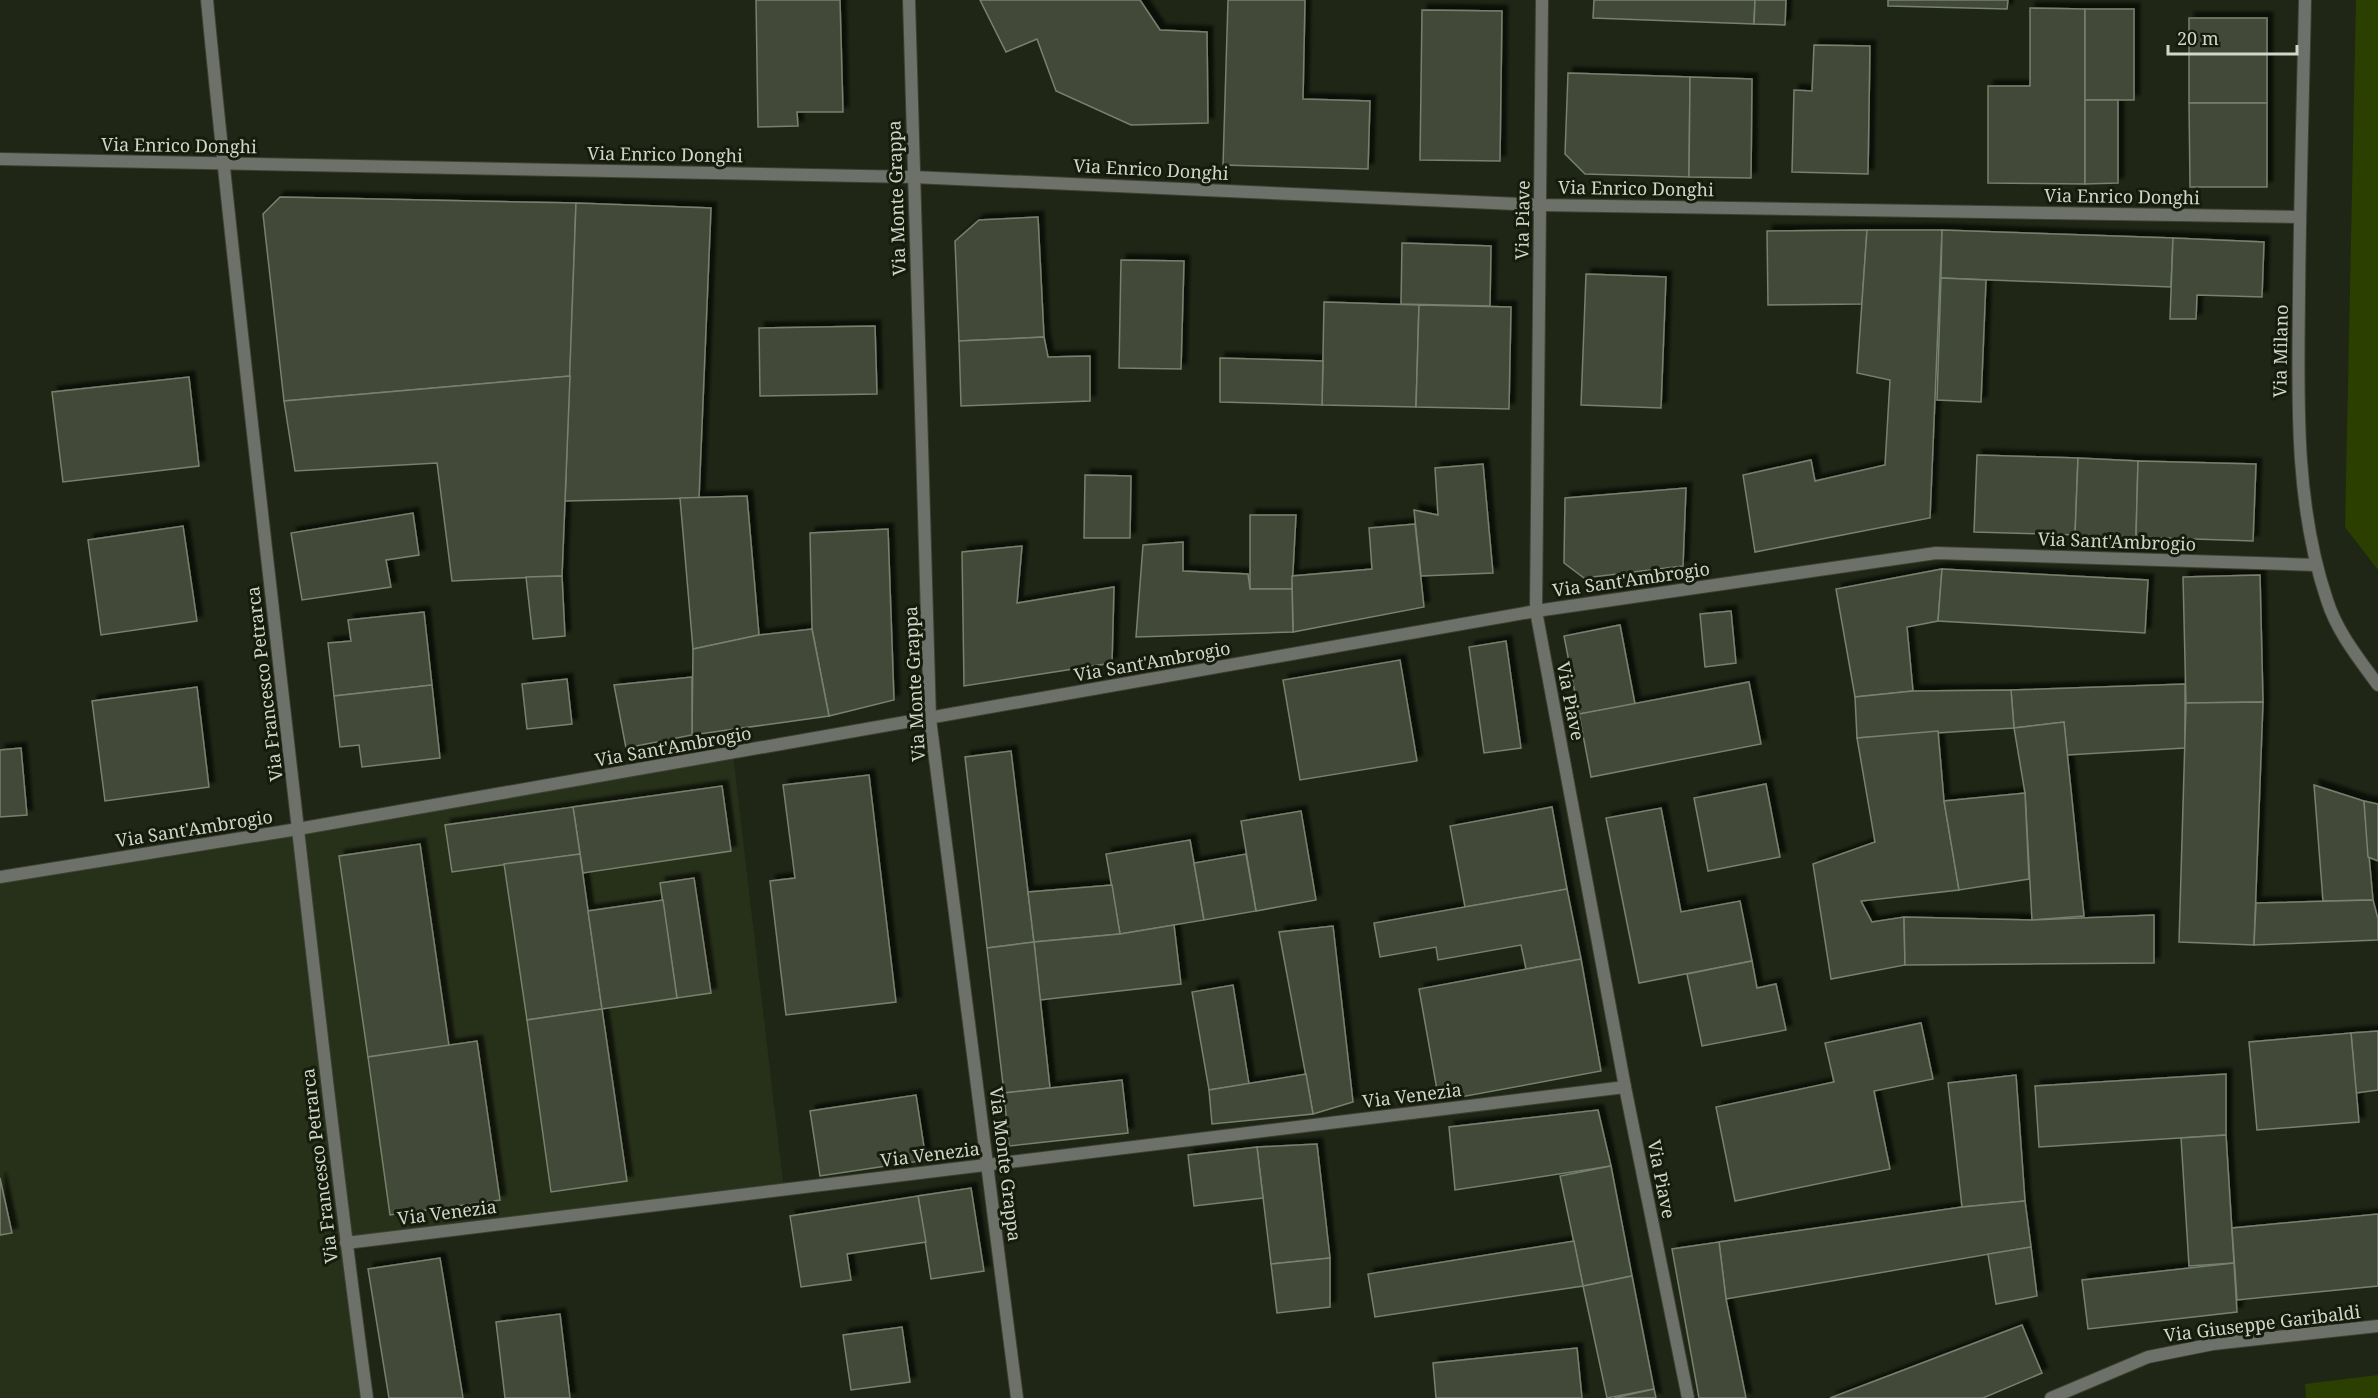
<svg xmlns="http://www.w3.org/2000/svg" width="2378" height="1398" font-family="'Noto Serif',serif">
<defs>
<filter id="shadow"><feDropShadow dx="5.5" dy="-5.5" stdDeviation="1.5" flood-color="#0009"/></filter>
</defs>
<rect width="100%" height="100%" fill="#1f2615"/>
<polygon fill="#273019" points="733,754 784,1190 346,1243 367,1398 0,1398 0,877"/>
<g fill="#2b3f00">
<polygon points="2356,0 2378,0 2378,570 2345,527"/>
<polygon points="2378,1375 2378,1398 2306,1398 2305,1384"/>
</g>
<g fill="#424a38" stroke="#78816d" stroke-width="1.5" filter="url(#shadow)">
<polygon points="756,0 840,0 843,112 797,112 798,126 758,127"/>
<polygon points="980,0 1140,0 1160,30 1207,32 1208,123 1131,125 1056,91 1037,39 1006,52"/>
<polygon points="1228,0 1305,0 1303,99 1370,101 1368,169 1223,165"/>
<polygon points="1594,0 1755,0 1754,24 1593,18"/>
<polygon points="1755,0 1786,0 1785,25 1754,24"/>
<polygon points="1888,0 2008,0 2007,9 1888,6"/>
<polygon points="2030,8 2085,9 2085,184 1988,183 1988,86 2030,86"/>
<rect x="2085" y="9" width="49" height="91"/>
<polygon points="1422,10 1502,11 1500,161 1420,160"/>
<rect x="2189" y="18" width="78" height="85"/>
<polygon points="1814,45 1870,46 1868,174 1792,172 1794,90 1812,91"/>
<polygon points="1568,73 1690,77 1689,177 1585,174 1565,154"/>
<polygon points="1690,77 1752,79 1751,178 1689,177"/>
<polygon points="2085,100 2118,100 2118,183 2085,184"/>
<polygon points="2189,103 2267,103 2267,187 2190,187"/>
<polygon points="280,197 576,203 570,376 284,401 263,214"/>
<polygon points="576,203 711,208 699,498 565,501"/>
<polygon points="1038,217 1044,337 959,341 955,241 979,220"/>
<polygon points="1867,230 1862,304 1768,305 1767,231"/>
<polygon points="1867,230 1942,230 1930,518 1755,552 1743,475 1811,460 1815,481 1885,465 1890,380 1857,373"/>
<polygon points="1942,230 2173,238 2171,287 1941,278"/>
<polygon points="2173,238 2264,242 2262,297 2197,295 2196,319 2170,319"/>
<polygon points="1402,243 1491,246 1490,306 1401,304"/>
<polygon points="1121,260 1184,261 1181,369 1119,368"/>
<polygon points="1586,274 1666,277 1661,408 1581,405"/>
<polygon points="1941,278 1986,280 1981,402 1937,400"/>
<polygon points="1324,302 1419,305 1416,407 1322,405"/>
<polygon points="1419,305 1511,307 1509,409 1416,407"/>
<polygon points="875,326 877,394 760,396 759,328"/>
<polygon points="1044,337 1048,357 1090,356 1090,401 961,406 959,341"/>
<polygon points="1220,358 1323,361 1322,405 1220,402"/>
<polygon points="570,376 562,576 452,581 437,463 295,471 284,401"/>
<polygon points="189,377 199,466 63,482 52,392"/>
<polygon points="1977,455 2078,458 2075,535 1974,532"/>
<polygon points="2078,458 2138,461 2136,537 2075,535"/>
<polygon points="2138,461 2256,464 2253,541 2136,537"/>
<polygon points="1483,464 1493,573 1421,576 1414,510 1438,515 1435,468"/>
<polygon points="1085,475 1131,476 1130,538 1084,538"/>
<polygon points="1686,488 1683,566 1584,578 1564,563 1565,498"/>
<polygon points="747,496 759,635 693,649 680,498"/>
<polygon points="413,513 419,555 386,560 391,587 302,600 291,533"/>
<polygon points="1250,515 1296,515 1292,589 1250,589"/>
<polygon points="1415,524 1424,607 1293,632 1292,576 1372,569 1369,528"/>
<polygon points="183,526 197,621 101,635 88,540"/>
<polygon points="888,529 894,700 829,716 812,629 810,533"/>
<polygon points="1183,542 1183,571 1248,574 1250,589 1292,589 1293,632 1136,637 1143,545"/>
<polygon points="1022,546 1017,603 1114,587 1112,663 964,686 962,552"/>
<polygon points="1942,569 1938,621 1907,627 1913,691 1855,697 1836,589"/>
<polygon points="1942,569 2148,580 2145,633 1938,621"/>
<polygon points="2260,575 2263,702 2186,703 2183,577"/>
<polygon points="562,576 565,636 533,639 526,577"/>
<polygon points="1731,611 1736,663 1705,667 1700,614"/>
<polygon points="424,612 432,685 334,696 328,643 351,641 348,620"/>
<polygon points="1620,625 1635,704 1579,714 1564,636"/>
<polygon points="812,629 829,716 692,735 693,649 759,635"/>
<polygon points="1506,641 1521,748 1484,753 1469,647"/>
<polygon points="1400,660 1417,761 1300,780 1283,680"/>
<polygon points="692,677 692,735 626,748 614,685"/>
<polygon points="567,679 572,724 527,729 522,684"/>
<polygon points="1749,682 1761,744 1591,777 1579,714"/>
<polygon points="2185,684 2185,748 2067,755 2064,722 2014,728 2011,690"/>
<polygon points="432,685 440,758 362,767 359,745 340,747 334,696"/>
<polygon points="197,687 209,787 105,801 92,701"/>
<polygon points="2011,690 2014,728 1857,738 1855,697 1913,691"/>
<polygon points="2263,702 2254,945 2179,942 2186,703"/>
<polygon points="2064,722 2084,916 2032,920 2025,793 2014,728"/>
<polygon points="1938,731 1944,801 1959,890 1861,901 1872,922 1904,917 1905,965 1831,979 1813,864 1875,842 1857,738"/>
<polygon points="21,748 27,815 0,817 0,750"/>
<polygon points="1011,751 1034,942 987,948 965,757"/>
<polygon points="869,775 896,1002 786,1015 770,881 795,878 783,785"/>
<polygon points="1766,784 1780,857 1708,871 1694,798"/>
<polygon points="2314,785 2364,801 2373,900 2323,901"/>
<polygon points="722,786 731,851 583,873 573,807"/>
<polygon points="2025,793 2029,879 1959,890 1944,801"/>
<polygon points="2364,801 2378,804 2378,861 2368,857"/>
<polygon points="573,807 580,854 452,872 445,825"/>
<polygon points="1552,807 1567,889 1465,907 1450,826"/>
<polygon points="1661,808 1681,912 1740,901 1752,961 1639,983 1606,818"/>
<polygon points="1301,811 1316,900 1256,911 1241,821"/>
<polygon points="1190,840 1204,920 1120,934 1106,854"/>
<polygon points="420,844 449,1046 368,1057 339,856"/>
<polygon points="580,854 602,1009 527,1020 504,864"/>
<polygon points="1246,854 1256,911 1204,920 1194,863"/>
<polygon points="694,878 711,993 677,998 660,883"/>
<polygon points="1112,885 1120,934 1034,942 1028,892"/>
<polygon points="1567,889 1581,959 1526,969 1521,945 1438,960 1436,947 1380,957 1374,923"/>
<polygon points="663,900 677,998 602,1009 588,911"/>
<polygon points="2373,900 2378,919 2378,940 2254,945 2256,903"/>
<polygon points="2154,915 2154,963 1905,965 1904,917 2032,920"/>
<polygon points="1174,925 1181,984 1040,1000 1034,942 1120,934"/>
<polygon points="1333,926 1353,1102 1313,1114 1279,932"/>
<polygon points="1034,942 1050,1088 1004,1093 987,948"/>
<polygon points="1581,959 1601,1071 1439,1101 1419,989"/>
<polygon points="1752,961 1757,988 1776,984 1786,1030 1702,1046 1687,974"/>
<polygon points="1233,985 1249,1084 1209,1090 1192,992"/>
<polygon points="602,1009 627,1181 551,1192 527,1020"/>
<polygon points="1921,1023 1933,1079 1874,1091 1890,1169 1735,1201 1716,1107 1834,1082 1825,1043"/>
<polygon points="2378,1031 2378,1090 2356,1093 2351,1033"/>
<polygon points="2351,1033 2359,1122 2257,1130 2249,1042"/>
<polygon points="477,1041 500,1200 390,1215 368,1057"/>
<polygon points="1306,1074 1313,1114 1212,1124 1209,1090"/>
<polygon points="2226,1074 2226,1135 2039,1147 2035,1086"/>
<polygon points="2016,1075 2025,1201 1962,1207 1948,1083"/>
<polygon points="1122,1080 1128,1133 1009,1146 1004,1093"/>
<polygon points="916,1095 926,1160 820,1176 810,1111"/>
<polygon points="1598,1110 1611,1166 1455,1190 1449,1127"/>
<polygon points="2226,1135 2234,1263 2189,1266 2181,1138"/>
<polygon points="1317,1144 1330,1258 1271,1264 1257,1147"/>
<polygon points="1257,1147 1263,1198 1194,1206 1188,1155"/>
<polygon points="1611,1166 1632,1276 1583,1286 1560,1176"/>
<polygon points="0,1178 12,1233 0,1235"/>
<polygon points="971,1188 984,1271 931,1279 918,1196"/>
<polygon points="918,1196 926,1242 847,1254 851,1280 801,1287 790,1216"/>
<polygon points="2025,1201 2031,1247 1726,1299 1719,1242 1962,1207"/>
<polygon points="2378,1214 2378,1286 2237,1300 2232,1228"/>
<polygon points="1574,1241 1583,1286 1375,1317 1368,1274"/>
<polygon points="1719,1242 1726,1299 1746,1398 1699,1398 1672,1249"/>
<polygon points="2031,1247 2037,1296 1996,1304 1988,1254"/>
<polygon points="440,1258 463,1398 389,1398 368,1269"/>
<polygon points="1330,1258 1330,1307 1277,1313 1271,1264"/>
<polygon points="2234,1263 2237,1312 2088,1329 2082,1280"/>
<polygon points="1632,1276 1654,1389 1607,1398 1583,1286"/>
<polygon points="560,1314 570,1398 505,1398 496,1322"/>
<polygon points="2022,1325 2042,1373 1983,1398 1830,1398"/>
<polygon points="902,1327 910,1382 851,1390 843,1335"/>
<polygon points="1577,1348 1582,1398 1436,1398 1433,1363"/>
<polygon points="1654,1389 1656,1398 1614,1398"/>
</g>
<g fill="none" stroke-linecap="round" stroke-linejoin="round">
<g stroke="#3b4232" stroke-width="14">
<g id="street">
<path d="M207 0C229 230 256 459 282 689 309 925 335 1162 367 1398"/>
<polyline points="909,0 930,719 1017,1398"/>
<polyline points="1542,0 1536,611 1625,1087 1688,1398"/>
<path d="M2305 0C2303 98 2300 196 2299 295 2298 396 2294 503 2327 600 2337 632 2359 659 2378 685"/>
<polyline points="0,159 913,177 1540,205 2300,217"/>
<polyline points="0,877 298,829 1536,611 1936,553 2316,565"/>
<polyline points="346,1243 1625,1087"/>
<polyline points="2051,1398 2148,1357 2213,1344 2378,1326"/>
</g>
</g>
<use href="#street" stroke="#6e7169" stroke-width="12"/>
</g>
<g text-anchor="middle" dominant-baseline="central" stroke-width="6" stroke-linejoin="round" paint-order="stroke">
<g font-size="18" fill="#d1d6cb" stroke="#161c0c">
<text transform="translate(179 145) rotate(1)">Via Enrico Donghi</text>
<text transform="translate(665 154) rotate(1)">Via Enrico Donghi</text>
<text transform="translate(1151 169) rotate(3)">Via Enrico Donghi</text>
<text transform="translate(1636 188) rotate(1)">Via Enrico Donghi</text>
<text transform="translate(2122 196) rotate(1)">Via Enrico Donghi</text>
<text transform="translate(896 198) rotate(-92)">Via Monte Grappa</text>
<text transform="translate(1522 220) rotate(-89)">Via Piave</text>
<text transform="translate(2280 351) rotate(-89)">Via Milano</text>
<text transform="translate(2117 541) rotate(2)">Via Sant'Ambrogio</text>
<text transform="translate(1631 579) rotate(-8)">Via Sant'Ambrogio</text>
<text transform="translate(1152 661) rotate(-10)">Via Sant'Ambrogio</text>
<text transform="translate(264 684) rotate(-97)">Via Francesco Petrarca</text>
<text transform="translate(914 684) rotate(-93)">Via Monte Grappa</text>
<text transform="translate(1571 701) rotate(79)">Via Piave</text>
<text transform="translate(673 746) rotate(-10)">Via Sant'Ambrogio</text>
<text transform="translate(194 828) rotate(-9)">Via Sant'Ambrogio</text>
<text transform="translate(1412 1095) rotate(-7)">Via Venezia</text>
<text transform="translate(930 1154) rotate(-7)">Via Venezia</text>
<text transform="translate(1006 1164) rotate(83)">Via Monte Grappa</text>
<text transform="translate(319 1166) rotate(-97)">Via Francesco Petrarca</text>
<text transform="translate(1662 1179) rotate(79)">Via Piave</text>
<text transform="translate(447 1212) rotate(-7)">Via Venezia</text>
<text transform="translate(2262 1323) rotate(-7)">Via Giuseppe Garibaldi</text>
</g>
</g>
<path d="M2168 45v9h129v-9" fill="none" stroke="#d1d6cb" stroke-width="3"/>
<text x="2177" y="45" font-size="18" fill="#d1d6cb" stroke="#161c0c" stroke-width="4.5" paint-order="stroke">20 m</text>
</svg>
